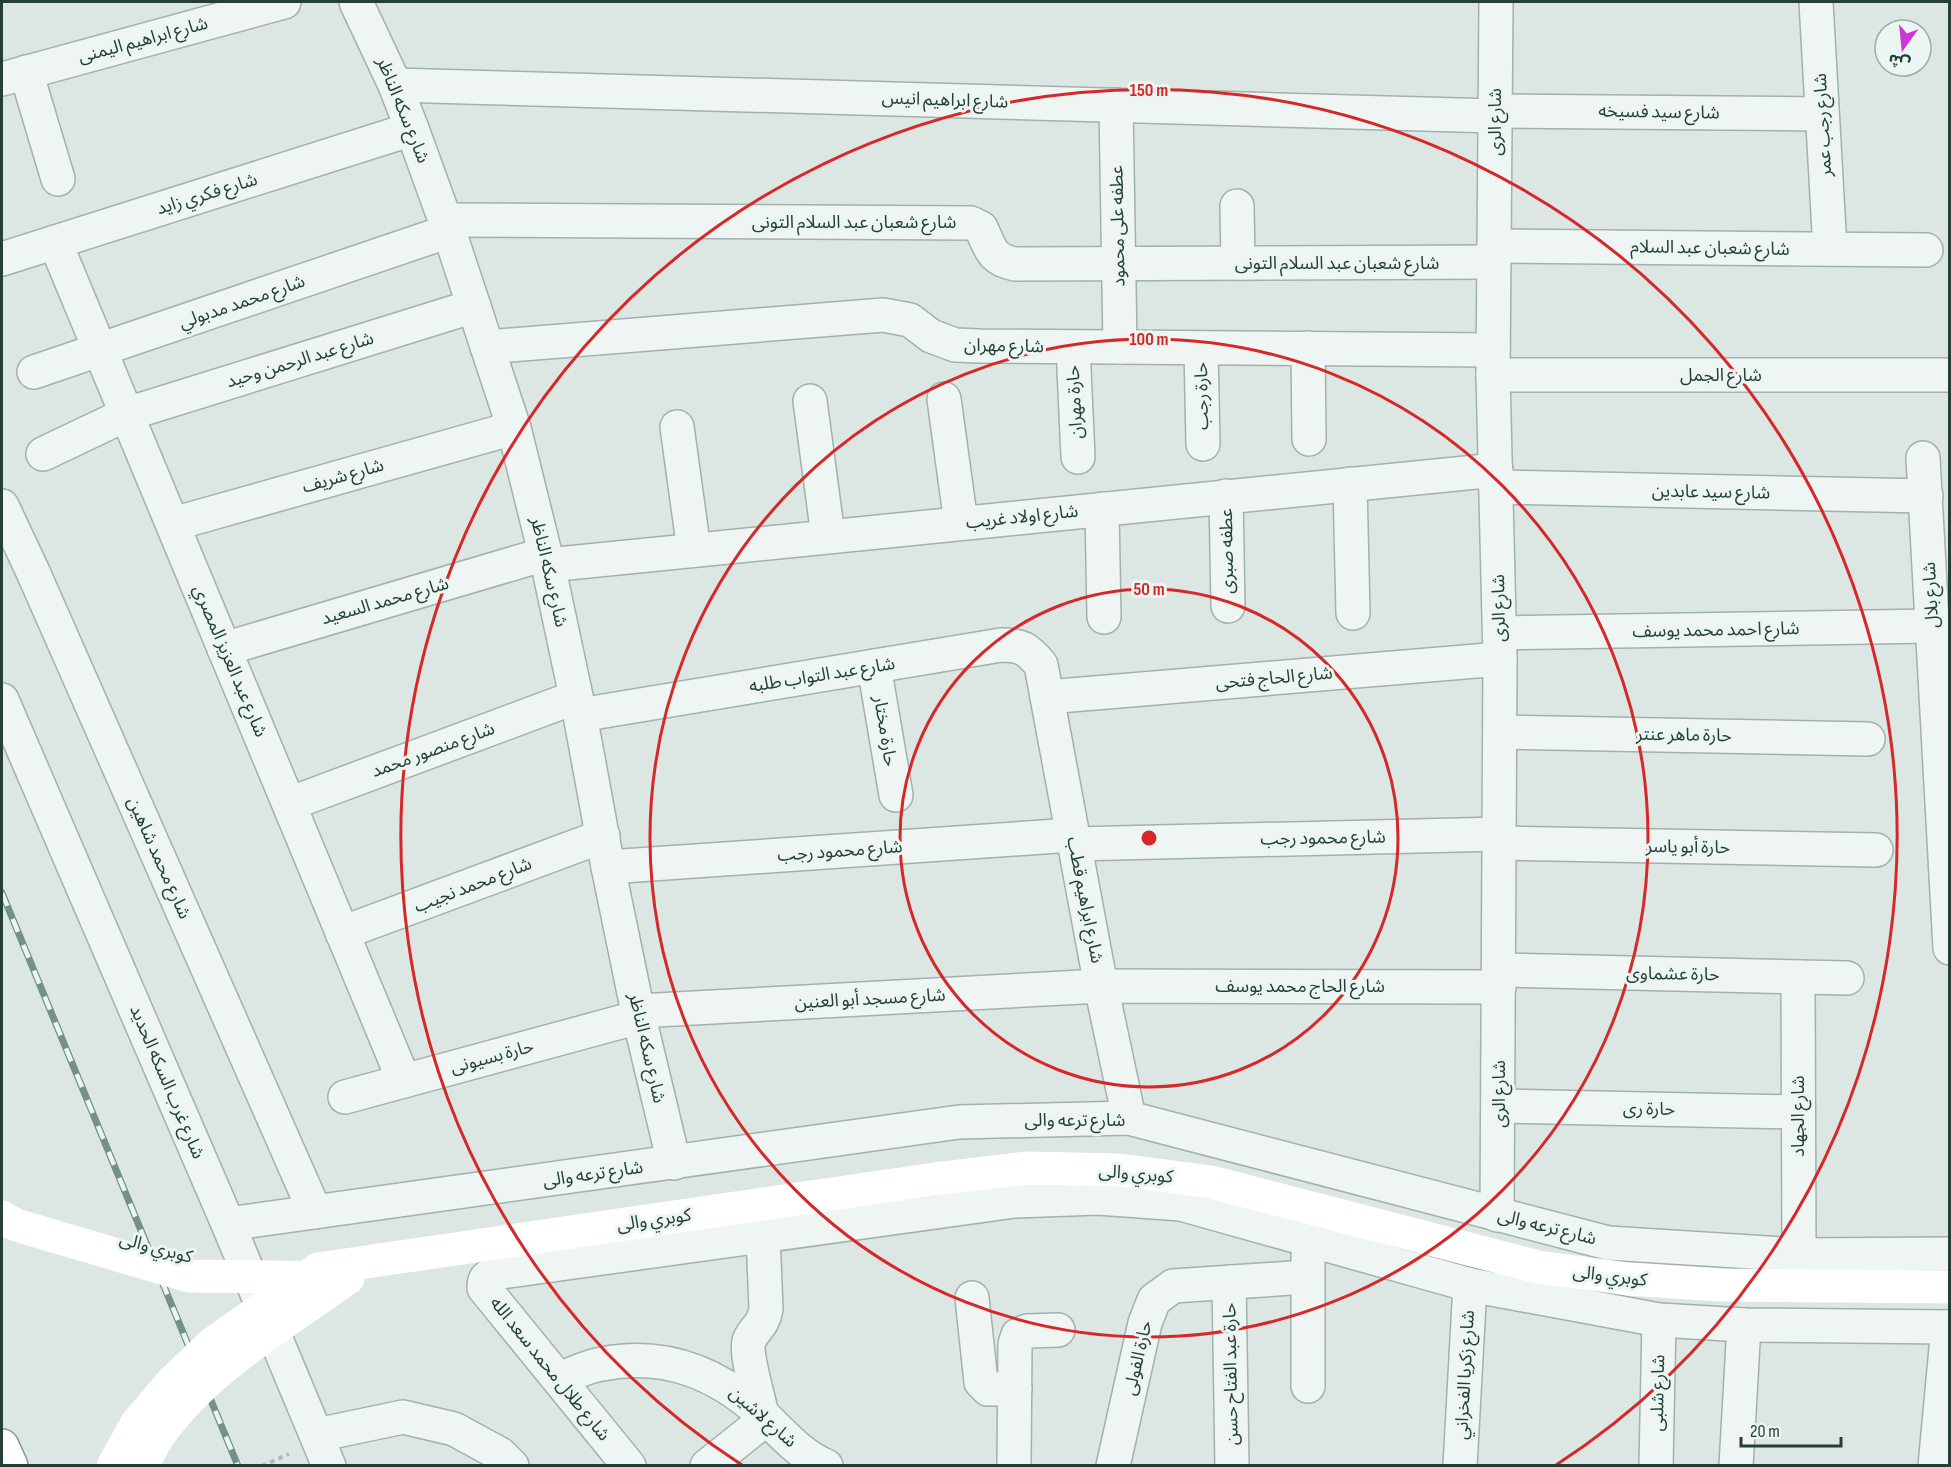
<svg xmlns="http://www.w3.org/2000/svg" width="1951" height="1467" font-family="'Sofia Sans Condensed','Noto Sans Arabic',sans-serif">
<rect width="100%" height="100%" fill="#dce7e4"/>
<g fill="none" stroke-linecap="round" stroke-linejoin="round">
<g stroke="#a1b1ad" stroke-width="36">
<g id="street">
<polyline points="356,2 395,85 412,129 449,231 514,428 548,565 580,715 608,867 639,1017 674,1163"/>
<polyline points="1496,2 1493,375 1500,659 1497,1215"/>
<polyline points="1816,2 1830,249"/>
<polyline points="26,72 58,179"/>
<polyline points="2,79 284,2"/>
<polyline points="395,85 1495,116"/>
<polyline points="1116,105 1120,347"/>
<polyline points="1495,111 1822,114"/>
<polyline points="1237,206 1238,263"/>
<path d="M445 220 971 223 981 228C991 249 991 259 1015 264L1494 262"/>
<polyline points="55,242 404,1081"/>
<polyline points="1494,246 1926,250"/>
<polyline points="2,259 412,129"/>
<polyline points="487,347 883,315 910,320 931,336 955,345 979,346 1493,350"/>
<polyline points="1073,347 1078,457"/>
<polyline points="1201,348 1203,444"/>
<polyline points="1308,348 1309,439"/>
<polyline points="34,372 449,231"/>
<polyline points="1493,375 1950,375"/>
<polyline points="944,399 961,523"/>
<polyline points="810,401 828,536"/>
<polyline points="677,427 694,550"/>
<polyline points="43,454 127,414 474,306"/>
<polyline points="1923,458 1950,948"/>
<polyline points="1350,484 1353,613"/>
<polyline points="1496,487 1926,496"/>
<polyline points="1226,496 1228,606"/>
<polyline points="2,506 33,572 315,1212"/>
<polyline points="1102,509 1104,617"/>
<polyline points="173,524 514,428"/>
<polyline points="548,565 1496,470"/>
<polyline points="1500,633 1932,626"/>
<polyline points="224,649 545,554"/>
<polyline points="874,666 896,795"/>
<polyline points="1047,697 1500,659"/>
<polyline points="2,700 228,1224 329,1466"/>
<path d="M580 715 1001 645C1022 645 1028 649 1041 665L1101 986 1129 1118"/>
<polyline points="1500,732 1868,739"/>
<polyline points="289,804 576,697"/>
<polyline points="1500,843 1876,850"/>
<polyline points="1075,844 1500,834"/>
<polyline points="608,867 1072,835"/>
<polyline points="342,933 603,836"/>
<polyline points="1500,970 1847,978"/>
<polyline points="1798,977 1799,1255"/>
<polyline points="638,1011 1101,986 1499,987"/>
<polyline points="345,1097 639,1017"/>
<polyline points="1499,1106 1798,1112"/>
<polyline points="228,1224 959,1122 1129,1118 1608,1243 1799,1255 1950,1254"/>
<polyline points="1229,1282 1232,1466"/>
<polyline points="972,1298 981,1382 988,1389 1015,1389"/>
<path d="M559 1379C573 1374 587 1366 602 1364 664 1352 716 1372 762 1414 782 1433 800 1455 826 1466"/>
<polyline points="1308,1386 1308,1255"/>
<path d="M762 1415C759 1399 745 1354 749 1341 754 1328 763 1327 766 1309L763 1235"/>
<polyline points="317,1435 403,1417 454,1429 500,1454 512,1466"/>
<path d="M629 1466 484 1288C484 1279 486 1277 494 1273L1015 1201 1098 1198 1181 1204 1470 1285 1659 1320 1744 1325 1950 1327"/>
<polyline points="707,1466 766,1419"/>
<polyline points="1014,1466 1015,1344 1018,1335 1027,1331 1058,1330"/>
<polyline points="1113,1466 1145,1323 1154,1300 1173,1286 1307,1277"/>
<polyline points="1460,1466 1470,1285"/>
<polyline points="1656,1466 1659,1320"/>
<polyline points="1736,1466 1744,1325"/>
<polyline points="1935,1466 1948,1327"/>
</g>
</g>
<g stroke="#829e96" stroke-width="36">
<polyline id="highway" points="2,1446 11,1466"/>
</g>
<polyline stroke="#aebab7" stroke-width="4" stroke-dasharray="4.5 4.5" stroke-linecap="butt" points="262,1466 289,1454"/>
<use href="#street" stroke="#eef5f3" stroke-width="33"/>
<polyline stroke="#fff" stroke-width="33" points="318,1269 935,1179 1027,1168 1120,1170 1211,1182 1538,1267 1628,1279 1720,1285 1950,1287"/>
<use href="#highway" stroke="#fff" stroke-width="33"/>
<g stroke="#749189" stroke-width="7">
<polyline id="rail" points="2,893 238,1466"/>
</g>
<use href="#rail" stroke="#ebf5f2" stroke-width="4.5" stroke-dasharray="14" stroke-linecap="butt"/>
<g stroke="#fff" stroke-width="33">
<polyline points="2,1217 16,1225 189,1276 348,1278"/>
<polyline points="113,1466 137,1423 170,1384 212,1344 309,1275"/>
<path d="M142 1466C147 1456 152 1446 158 1437 205 1369 282 1326 348 1278"/>
</g>
</g>
<g fill="none" stroke="#d62828" stroke-width="3">
<circle cx="1149" cy="838" r="249"/>
<circle cx="1149" cy="838" r="499"/>
<path d="M742 1465A748 748 0 1 1 1556 1465"/>
</g>
<g text-anchor="middle" dominant-baseline="central" stroke-width="6" stroke-linejoin="round" paint-order="stroke">
<g font-size="18" fill="#253e37" stroke="#ebf5f2">
<text transform="translate(143 40) rotate(-15)">شارع ابراهيم اليمنى</text>
<text transform="translate(945 100) rotate(2)">شارع ابراهيم انيس</text>
<text transform="translate(403 110) rotate(68)">شارع سكه الناظر</text>
<text transform="translate(1659 112) rotate(1)">شارع سيد فسيخه</text>
<text transform="translate(1495 122) rotate(-90)">شارع الرى</text>
<text transform="translate(1823 125) rotate(-93)">شارع رجب عمر</text>
<text transform="translate(207 194) rotate(-17)">شارع فكري زايد</text>
<text x="854" y="222">شارع شعبان عبد السلام التونى</text>
<text transform="translate(1118 226) rotate(-91)">عطفه على محمود</text>
<text transform="translate(1710 248) rotate(1)">شارع شعبان عبد السلام</text>
<text x="1337" y="263">شارع شعبان عبد السلام التونى</text>
<text transform="translate(242 302) rotate(-19)">شارع محمد مدبولي</text>
<text transform="translate(1004 346) rotate(1)">شارع مهران</text>
<text transform="translate(300 360) rotate(-17)">شارع عبد الرحمن وحيد</text>
<text x="1721" y="375">شارع الجمل</text>
<text transform="translate(1202 396) rotate(-91)">حارة رجب</text>
<text transform="translate(1075 402) rotate(-93)">حارة مهران</text>
<text transform="translate(343 476) rotate(-16)">شارع شريف</text>
<text transform="translate(1711 492) rotate(1)">شارع سيد عابدين</text>
<text transform="translate(1022 517) rotate(-6)">شارع اولاد غريب</text>
<text transform="translate(1227 551) rotate(-91)">عطفه صبرى</text>
<text transform="translate(549 572) rotate(77)">شارع سكه الناظر</text>
<text transform="translate(1931 595) rotate(-93)">شارع بلال</text>
<text transform="translate(385 601) rotate(-16)">شارع محمد السعيد</text>
<text transform="translate(1499 608) rotate(-91)">شارع الرى</text>
<text transform="translate(1716 630) rotate(-1)">شارع احمد محمد يوسف</text>
<text transform="translate(230 661) rotate(67)">شارع عبد العزيز المصري</text>
<text transform="translate(822 675) rotate(-9)">شارع عبد التواب طلبه</text>
<text transform="translate(1274 678) rotate(-5)">شارع الحاج فتحى</text>
<text transform="translate(885 731) rotate(81)">حارة مختار</text>
<text transform="translate(1684 735) rotate(1)">حارة ماهر عنتر</text>
<text transform="translate(433 750) rotate(-20)">شارع منصور محمد</text>
<text transform="translate(1323 838) rotate(-1)">شارع محمود رجب</text>
<text transform="translate(1688 847) rotate(1)">حارة أبو ياسر</text>
<text transform="translate(840 851) rotate(-4)">شارع محمود رجب</text>
<text transform="translate(159 858) rotate(66)">شارع محمد شاهين</text>
<text transform="translate(473 885) rotate(-21)">شارع محمد نجيب</text>
<text transform="translate(1085 900) rotate(79)">شارع ابراهيم قطب</text>
<text transform="translate(1673 974) rotate(1)">حارة عشماوى</text>
<text x="1300" y="986">شارع الحاج محمد يوسف</text>
<text transform="translate(870 999) rotate(-3)">شارع مسجد أبو العنين</text>
<text transform="translate(647 1048) rotate(77)">شارع سكه الناظر</text>
<text transform="translate(492 1057) rotate(-15)">حارة بسيونى</text>
<text transform="translate(167 1082) rotate(67)">شارع غرب السكه الحديد</text>
<text transform="translate(1499 1094) rotate(-90)">شارع الرى</text>
<text transform="translate(1649 1109) rotate(1)">حارة رى</text>
<text transform="translate(1798 1116) rotate(-90)">شارع الجهاد</text>
<text x="1075" y="1120">شارع ترعه والى</text>
<text transform="translate(593 1174) rotate(-8)">شارع ترعه والى</text>
<text transform="translate(1136 1174) rotate(5)">كوبري والى</text>
<text transform="translate(654 1220) rotate(-8)">كوبري والى</text>
<text transform="translate(1547 1227) rotate(14)">شارع ترعه والى</text>
<text transform="translate(156 1248) rotate(15)">كوبري والى</text>
<text transform="translate(1610 1276) rotate(7)">كوبري والى</text>
<text transform="translate(1138 1358) rotate(-77)">حارة الفولى</text>
<text transform="translate(550 1369) rotate(51)">شارع طلال محمد سعد الله</text>
<text transform="translate(1231 1374) rotate(-91)">حارة عبد الفتاح حسن</text>
<text transform="translate(1465 1375) rotate(-87)">شارع زكريا الفخراني</text>
<text transform="translate(1658 1393) rotate(-89)">شارع شلبى</text>
<text transform="translate(763 1417) rotate(41)">شارع لاشين</text>
</g>
</g>
<circle cx="1149" cy="838" r="9" fill="#d62828" stroke="#ebf5f2" stroke-width="3"/>
<g font-size="18" text-anchor="middle" font-weight="bold" fill="#d62828" stroke="#ebf5f2" stroke-width="6" stroke-linejoin="round" paint-order="stroke">
<text x="1149" y="96">150 m</text>
<text x="1149" y="345">100 m</text>
<text x="1149" y="595">50 m</text>
</g>
<rect width="1951" height="1467" fill="none" stroke="#253e37" stroke-width="6"/>
<g transform="translate(1903 48) rotate(195)"><circle r="28" fill="#ebf5f2" stroke="#9caca7" stroke-width="1.5"/>
<path d="M0-4.5L10 22L0 15L-10 22Z" fill="#ce37d5"/>
<text y="-9" font-size="16" font-weight="bold" text-anchor="middle" fill="#253e37">ش</text>
</g>
<path d="M1741 1437v9h100v-9" fill="none" stroke="#253e37" stroke-width="3"/>
<text x="1750" y="1437" font-size="18" fill="#253e37" stroke="#ebf5f2" stroke-width="4.5" paint-order="stroke">20 m</text>
</svg>
